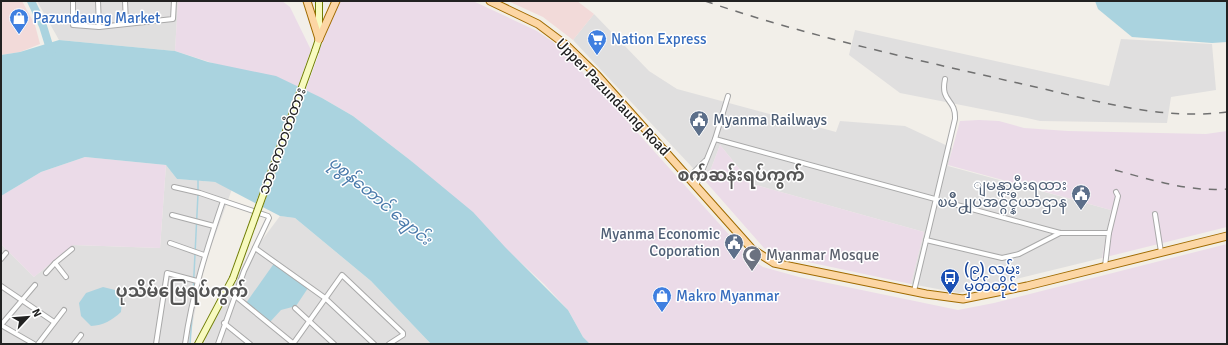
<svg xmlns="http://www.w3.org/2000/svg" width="1228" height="345" font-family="Signika,'Noto Sans Myanmar',sans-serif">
<rect width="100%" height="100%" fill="#f2efe9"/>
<g fill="#e0dfdf">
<polygon points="37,1 178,1 175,51 59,40"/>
<polygon points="594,14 649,71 677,89 836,132 840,121 905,126 952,148 948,166 1111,210 1102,258 959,293 911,284 924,232 752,184 720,145 706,182 573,40"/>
<polygon points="855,30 1109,86 1121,39 1212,44 1216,90 1171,97 1167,123 1040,121 1027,118 900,93 849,55"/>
<polygon points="166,165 177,179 215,182 232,189 208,255 200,283 189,344 1,344 1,244 34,277 73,245 160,248"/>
<polygon points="280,216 295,218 371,281 431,344 204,344 206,337 244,264"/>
</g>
<g fill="#f2dad9">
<polygon points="1,1 22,1 35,25 40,44 20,52 1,55"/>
<polygon points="508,1 577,1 594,14 573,40 543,17"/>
</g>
<g fill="#ebdbe8">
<polygon points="178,1 282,1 290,7 311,50 318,53 335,12 341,1 473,1 537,31 553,42 591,81 751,259 763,267 799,277 958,310 994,303 1227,244 1227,344 590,344 583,337 568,310 544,284 410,160 353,116 322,98 175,51"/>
<polygon points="979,120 999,121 1024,128 1068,131 1206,134 1227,131 1227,227 1102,258 1111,210 948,165 960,121"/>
<polygon points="720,145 752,184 924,232 911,284 789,258 764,248 706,182"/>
<polygon points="85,157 166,165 160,248 73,245 34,277 1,244 1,196 41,172"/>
</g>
<g fill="#aad3df">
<polygon points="1095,1 1227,1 1227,42 1212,43 1132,37 1098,9"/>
<polygon points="59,40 175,51 208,62 276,76 322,98 353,116 410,160 473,212 505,247 568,310 583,337 590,344 431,344 371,281 295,218 280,216 215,182 177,179 166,165 85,157 41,172 1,196 1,55 20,52"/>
<polygon points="275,262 308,288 296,306 281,310 270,322 246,303"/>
<path d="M103 287 115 290 122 301 121 312C111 321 104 325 91 326L81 316 79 303 86 293Z"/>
</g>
<polygon fill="#fff" points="311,50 319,53 236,280 229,277"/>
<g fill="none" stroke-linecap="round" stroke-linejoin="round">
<g stroke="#aad3df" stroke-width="1.5">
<polyline points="198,191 198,180"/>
<polyline points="193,294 198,194"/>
<polyline points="190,344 192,316"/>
</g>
<polyline stroke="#aad3df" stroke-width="8" points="31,1 43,26 51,52"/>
<g stroke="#a9a9a9" stroke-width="6">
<g id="street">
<polyline points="73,1 73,25 99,27 173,19 174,1"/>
<polyline points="98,1 99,27"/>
<polyline points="125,1 126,23"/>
<polyline points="715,139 1060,233 1109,233"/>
<polyline points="689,177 705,161"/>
<polyline points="696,186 715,139 728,96"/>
<polyline points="174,187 200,193 268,216 269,218 244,271 218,344"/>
<polyline points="1155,214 1161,252"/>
<polyline points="172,215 214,226"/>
<polyline points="926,240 1002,258 1019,254 1060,233"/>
<polyline points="170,243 204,255"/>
<polyline points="255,248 325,298 374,344"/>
<polyline points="1,259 6,253"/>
<polyline points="55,263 66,277"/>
<polyline points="1105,266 1109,233 1118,196 1116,192"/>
<polyline points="46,273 55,263 72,249"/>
<polyline points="1,286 54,322"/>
<path d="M914 291 955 119C956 98 940 103 945 79"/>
<polyline points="234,295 294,344"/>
<polyline points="295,308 334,344"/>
<polyline points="224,323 250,344"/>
<polyline points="1,325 35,285"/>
<polyline points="1,325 34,344"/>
<polyline points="38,344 64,310"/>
<polyline points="74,344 81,335"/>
<polyline points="156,344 167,273 197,281"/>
<path d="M185 344C192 294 207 248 223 201"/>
<polyline points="293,344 342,275 403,333 403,335 389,344"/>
</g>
</g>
<g stroke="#707d05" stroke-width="8">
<g id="secondary">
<polyline points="315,51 319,39 319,1"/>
<polyline points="198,344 233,278"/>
</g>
</g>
<g stroke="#a06b00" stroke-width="9">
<g id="primary">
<polyline points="307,1 319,39"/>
<polyline points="490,1 538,24 566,45 597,75 752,249 774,263 926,294 963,299 1027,286 1227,236"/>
<polyline points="319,39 336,1"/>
</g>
</g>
<use href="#street" stroke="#fff" stroke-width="4"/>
<use href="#secondary" stroke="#f7fabf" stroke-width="6"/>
<use href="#primary" stroke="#fcd6a4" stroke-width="7"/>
<g stroke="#707070" stroke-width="1.5" stroke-dasharray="8 8" stroke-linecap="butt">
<path d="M705 1C807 36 913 59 1018 83 1087 98 1156 121 1227 112"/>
<path d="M1115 170C1152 180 1189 192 1227 189"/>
</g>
<g stroke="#707d05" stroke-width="8" stroke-linecap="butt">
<polyline id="secondary-bridge" points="233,278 315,51"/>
</g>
<use href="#secondary-bridge" stroke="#f7fabf" stroke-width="6"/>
</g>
<defs>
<g id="shop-pin" transform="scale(1)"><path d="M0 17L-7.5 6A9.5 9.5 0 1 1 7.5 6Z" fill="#3f7fe0" stroke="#fff"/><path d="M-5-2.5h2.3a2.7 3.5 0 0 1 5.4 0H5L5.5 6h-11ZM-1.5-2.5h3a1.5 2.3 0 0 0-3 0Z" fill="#fff"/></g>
<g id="supermarket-pin" transform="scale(1)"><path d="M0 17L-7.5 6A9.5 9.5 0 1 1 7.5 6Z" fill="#3f7fe0" stroke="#fff"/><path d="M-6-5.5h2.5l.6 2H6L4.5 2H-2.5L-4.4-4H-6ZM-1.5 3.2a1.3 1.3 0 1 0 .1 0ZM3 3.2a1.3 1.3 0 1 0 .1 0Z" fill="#fff"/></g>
<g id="civic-pin" transform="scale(1)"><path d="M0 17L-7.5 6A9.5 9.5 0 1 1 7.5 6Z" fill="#5c6f8a" stroke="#fff"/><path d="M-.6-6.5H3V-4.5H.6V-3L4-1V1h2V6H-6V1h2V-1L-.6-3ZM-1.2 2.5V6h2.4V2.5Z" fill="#fff"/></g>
<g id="mosque-pin" transform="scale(1)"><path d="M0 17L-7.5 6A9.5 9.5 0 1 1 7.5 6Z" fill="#6b7280" stroke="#fff"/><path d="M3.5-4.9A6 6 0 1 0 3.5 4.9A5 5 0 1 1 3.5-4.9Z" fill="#fff"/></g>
<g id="bus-pin" transform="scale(1)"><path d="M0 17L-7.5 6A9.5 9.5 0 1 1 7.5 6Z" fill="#1a4fb4" stroke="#fff"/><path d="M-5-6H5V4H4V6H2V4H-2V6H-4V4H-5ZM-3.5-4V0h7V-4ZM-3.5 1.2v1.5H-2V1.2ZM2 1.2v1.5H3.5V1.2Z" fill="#fff"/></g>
</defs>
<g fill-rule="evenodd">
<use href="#shop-pin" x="19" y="18"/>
<use href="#supermarket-pin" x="597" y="39"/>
<use href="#civic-pin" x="699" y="120"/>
<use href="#civic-pin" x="1081" y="194"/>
<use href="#civic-pin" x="734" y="243"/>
<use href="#mosque-pin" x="752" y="255"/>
<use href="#bus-pin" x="950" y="278"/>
<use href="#shop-pin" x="662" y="296"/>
</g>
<g text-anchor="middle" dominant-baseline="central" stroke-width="3" stroke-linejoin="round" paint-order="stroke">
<g font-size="15" fill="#366cbe" stroke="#fff" text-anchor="start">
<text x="33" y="18">Pazundaung Market</text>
<text x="611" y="39">Nation Express</text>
<text x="676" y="296">Makro Myanmar</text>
</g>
<g font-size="15" fill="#222" stroke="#fff">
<text transform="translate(613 97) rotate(46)">Upper Pazundaung Road</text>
<text transform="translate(282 141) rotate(-70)">သာကေတတံတား</text>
</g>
<g font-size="15" fill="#4e5e75" stroke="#fff" text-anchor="end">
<text x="713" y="120" text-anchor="start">Myanma Railways</text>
<text x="1067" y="185">ျမန္မာ့မီးရထား<tspan x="1067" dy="17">ၿမိဳ႕ျပအင္ဂ်င္နီယာဌာန</tspan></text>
<text x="720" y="234">Myanma Economic<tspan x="720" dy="17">Coporation</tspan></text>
</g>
<g font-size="15" fill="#5b616d" stroke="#fff" text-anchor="start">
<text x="766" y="255">Myanmar Mosque</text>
</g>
<g font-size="15" fill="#164399" stroke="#fff" text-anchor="start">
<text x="964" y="269">(၉) လမ်း<tspan x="964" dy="17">မှတ်တိုင်</tspan></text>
</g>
<g font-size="16" font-style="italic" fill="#4a7aab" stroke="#fff">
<text transform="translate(380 201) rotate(40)">ပုစွန်တောင် ချောင်း</text>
</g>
<g font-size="17" font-weight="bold" fill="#555" stroke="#fff">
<text x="741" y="175">စက်ဆန်းရပ်ကွက်</text>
<text x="182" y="291">ပုသိမ်မြေရပ်ကွက်</text>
</g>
</g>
<rect width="1228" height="345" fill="none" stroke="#222222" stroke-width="4"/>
<g transform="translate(28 317) rotate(64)" stroke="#ffffff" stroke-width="3" paint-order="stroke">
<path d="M0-3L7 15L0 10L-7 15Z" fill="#222222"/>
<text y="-6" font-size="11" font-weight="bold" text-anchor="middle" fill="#222222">N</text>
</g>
</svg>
